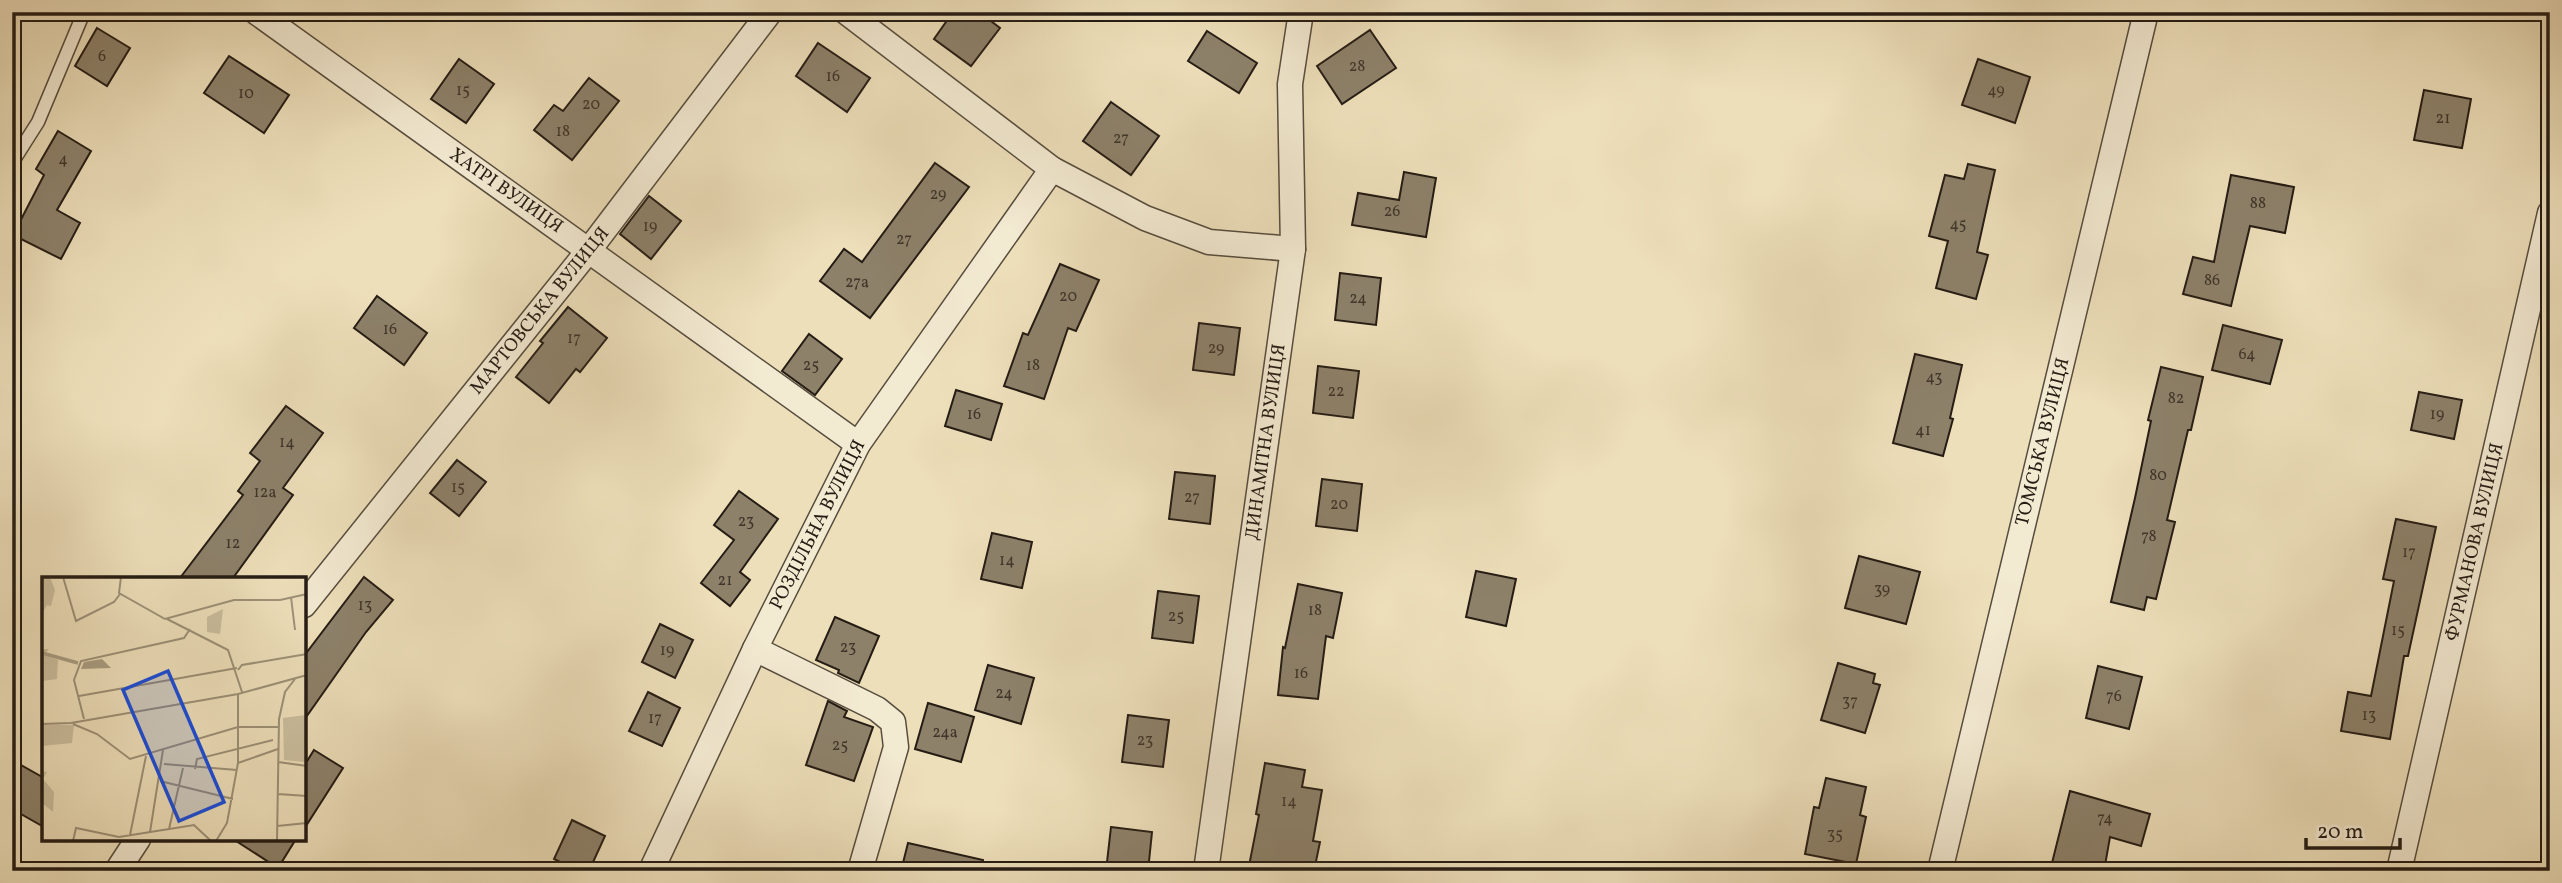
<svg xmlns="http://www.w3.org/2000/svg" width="2562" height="883" font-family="Vollkorn,serif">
<rect width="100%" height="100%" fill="#eddfba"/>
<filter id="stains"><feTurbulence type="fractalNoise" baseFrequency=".00286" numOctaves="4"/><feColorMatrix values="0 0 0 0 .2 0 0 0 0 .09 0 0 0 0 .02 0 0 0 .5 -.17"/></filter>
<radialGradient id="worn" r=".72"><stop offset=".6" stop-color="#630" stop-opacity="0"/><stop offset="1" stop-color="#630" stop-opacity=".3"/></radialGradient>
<polygon fill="#cbbe9e" stroke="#786d59" stroke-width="2" points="2550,532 2550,563 2543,564 2543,534"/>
<g fill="#8d816a" stroke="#251c14" stroke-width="2">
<polygon points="953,12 979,12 1000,28 971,66 934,39"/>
<polygon points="97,28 130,48 107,86 75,66"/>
<polygon points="1370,30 1396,68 1342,104 1317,66"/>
<polygon points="1207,31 1257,63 1239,93 1188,61"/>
<polygon points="818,43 870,78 847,112 796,76"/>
<polygon points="229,56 289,95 264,133 204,93"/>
<polygon points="459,59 494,84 466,123 431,99"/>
<polygon points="1978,59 2030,77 2015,123 1962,105"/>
<polygon points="589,78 619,101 572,160 534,130 554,105 563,111"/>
<polygon points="2424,90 2471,99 2462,148 2414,140"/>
<polygon points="1111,102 1159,136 1131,175 1083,141"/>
<polygon points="58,131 91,151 57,210 80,223 61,259 13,235 44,175 36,169"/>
<polygon points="935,163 969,187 870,318 820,281 844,249 862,262"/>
<polygon points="1968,164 1995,170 1977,252 1988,255 1976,299 1936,288 1948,241 1929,236 1945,175 1964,179"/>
<polygon points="1404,172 1436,178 1426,237 1352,225 1358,193 1399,200"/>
<polygon points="2231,175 2294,187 2285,233 2250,226 2231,306 2183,294 2193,257 2214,262"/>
<polygon points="649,196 681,221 651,259 620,234"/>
<polygon points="1060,264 1099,280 1076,331 1068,328 1044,399 1004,386 1023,333 1028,335"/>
<polygon points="1340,273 1381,278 1376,325 1335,320"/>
<polygon points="377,296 427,333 404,365 354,328"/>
<polygon points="568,307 607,338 580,372 576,369 549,403 516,377 543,343 540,341"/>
<polygon points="1199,323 1240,328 1234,375 1193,370"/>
<polygon points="2223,325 2282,340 2270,384 2212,370"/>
<polygon points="809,334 842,359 815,395 782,371"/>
<polygon points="1915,354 1962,365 1950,418 1953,419 1943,456 1893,443"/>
<polygon points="1318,366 1359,371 1353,418 1313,413"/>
<polygon points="2161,367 2203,377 2191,430 2188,430 2167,520 2175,522 2156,599 2147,597 2144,610 2111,602 2135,498 2151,421 2148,420"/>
<polygon points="956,390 1002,404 991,440 945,426"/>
<polygon points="2419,392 2462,400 2454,439 2411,430"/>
<polygon points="286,406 323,433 283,488 293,495 233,578 180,578 243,495 238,491 260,461 250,453"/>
<polygon points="457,460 486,482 459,516 430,493"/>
<polygon points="1175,472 1215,476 1210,524 1169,519"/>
<polygon points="1322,479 1362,484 1357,531 1316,526"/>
<polygon points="739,491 778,519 740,572 750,580 730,606 701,583 734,540 714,525"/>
<polygon points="2396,519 2436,527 2408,656 2404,656 2390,739 2341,731 2348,692 2371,696 2394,581 2383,579"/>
<polygon points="992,533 1032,542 1022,588 981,579"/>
<polygon points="1859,556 1920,572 1906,624 1845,608"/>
<polygon points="1476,571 1516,579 1506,626 1466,617"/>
<polygon points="364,577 393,600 366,632 304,720 304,656"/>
<polygon points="1298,584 1342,593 1333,638 1326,636 1318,699 1278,695 1283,647 1285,648"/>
<polygon points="1158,591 1199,596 1193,643 1152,638"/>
<polygon points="835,617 879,636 859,683 838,673 839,670 816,660"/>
<polygon points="660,624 693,640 675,678 642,662"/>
<polygon points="1838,663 1875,674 1873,683 1880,685 1865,733 1821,720"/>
<polygon points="988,665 1034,678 1021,724 975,710"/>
<polygon points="2098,666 2142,677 2129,729 2086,718"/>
<polygon points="648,692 680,708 662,746 629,731"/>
<polygon points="828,701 847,711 844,717 873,727 854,781 806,765"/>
<polygon points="928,703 974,717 961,762 915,749"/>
<polygon points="1128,715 1169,720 1163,767 1122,762"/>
<polygon points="314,750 343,768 304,829 304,766"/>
<polygon points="12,760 44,778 44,827 12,809"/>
<polygon points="1265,763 1305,770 1302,787 1322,790 1313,841 1320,842 1314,871 1248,871 1259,815 1256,814"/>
<polygon points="1826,778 1866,787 1860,815 1866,817 1856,864 1805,854 1814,807 1819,808"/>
<polygon points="2070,791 2150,814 2141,846 2110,837 2104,871 2050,871"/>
<polygon points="572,820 605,836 589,871 579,871 554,859"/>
<polygon points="1111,827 1152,832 1148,871 1106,871"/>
<polygon points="233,839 296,839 278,868"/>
<polygon points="908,843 983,860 982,871 901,871"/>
</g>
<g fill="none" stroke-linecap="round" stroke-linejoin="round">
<g stroke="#574d3e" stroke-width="15">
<polyline id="lane" points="12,163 38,122 84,12"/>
</g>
<g stroke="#574d3e" stroke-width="27">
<g id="street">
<polyline points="256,12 858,444"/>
<polyline points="846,12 1052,169 1145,218 1209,242 1293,249"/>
<polyline points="304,605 589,250 770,12"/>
<polyline points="755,649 877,709 893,722 896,747 860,871"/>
<polyline points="117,871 138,839"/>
<polyline points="651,871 755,649 858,444 1052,169"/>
<polyline points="1206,871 1293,249 1290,84 1301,12"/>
<polyline points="1940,871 2146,12"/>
<polyline points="2399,871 2550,213"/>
</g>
</g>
<use href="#lane" stroke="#f3ead2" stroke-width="12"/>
<use href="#street" stroke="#f3ead2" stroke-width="24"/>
</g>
<g text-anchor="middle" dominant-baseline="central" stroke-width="5" stroke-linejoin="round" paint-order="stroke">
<g font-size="16" fill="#3f352a">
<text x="102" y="57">6</text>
<text x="1357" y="67">28</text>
<text x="833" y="77">16</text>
<text x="463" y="91">15</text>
<text x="1996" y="91">49</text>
<text x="246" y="94">10</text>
<text x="591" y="105">20</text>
<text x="2443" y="119">21</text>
<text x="563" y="132">18</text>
<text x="1121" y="139">27</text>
<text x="63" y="160">4</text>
<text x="938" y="195">29</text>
<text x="2258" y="204">88</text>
<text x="1392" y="212">26</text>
<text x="1958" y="225">45</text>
<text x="650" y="227">19</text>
<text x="904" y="240">27</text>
<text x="2212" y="281">86</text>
<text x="857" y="283">27а</text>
<text x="1068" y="297">20</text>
<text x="1358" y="299">24</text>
<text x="390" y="330">16</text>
<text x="574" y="339">17</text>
<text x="1216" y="349">29</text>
<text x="2247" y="355">64</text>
<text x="811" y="366">25</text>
<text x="1033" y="366">18</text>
<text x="1934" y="378">43</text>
<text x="1336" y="392">22</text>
<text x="2176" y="399">82</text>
<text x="974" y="415">16</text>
<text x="2437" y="415">19</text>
<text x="1923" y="431">41</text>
<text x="287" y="443">14</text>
<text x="2158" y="476">80</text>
<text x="458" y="488">15</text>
<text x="265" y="493">12а</text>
<text x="1192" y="498">27</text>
<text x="1339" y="505">20</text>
<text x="746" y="522">23</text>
<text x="2149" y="537">78</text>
<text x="233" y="544">12</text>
<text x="2409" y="553">17</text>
<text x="1007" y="561">14</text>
<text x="725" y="581">21</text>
<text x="1882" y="590">39</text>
<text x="365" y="606">13</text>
<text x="1315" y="611">18</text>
<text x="1176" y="617">25</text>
<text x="2398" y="631">15</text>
<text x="848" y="648">23</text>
<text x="667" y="651">19</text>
<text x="1301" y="674">16</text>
<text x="1004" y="694">24</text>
<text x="2114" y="697">76</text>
<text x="1850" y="702">37</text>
<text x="2369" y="716">13</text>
<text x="655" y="719">17</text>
<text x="945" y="733">24а</text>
<text x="1145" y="741">23</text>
<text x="840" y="746">25</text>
<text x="1289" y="802">14</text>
<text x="2105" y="819">74</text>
<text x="1835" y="835">35</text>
</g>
<g font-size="19" fill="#251c14" stroke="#f3ead2">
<text transform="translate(506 191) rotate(35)">ХАТРІ ВУЛИЦЯ</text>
<text transform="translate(540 311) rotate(-51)">МАРТОВСЬКА ВУЛИЦЯ</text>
<text transform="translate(1266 442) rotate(-82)">ДИНАМІТНА ВУЛИЦЯ</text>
<text transform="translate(2043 442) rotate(-76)">ТОМСЬКА ВУЛИЦЯ</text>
<text transform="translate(818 525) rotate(-63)">РОЗДІЛЬНА ВУЛИЦЯ</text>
<text transform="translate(2475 542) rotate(-77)">ФУРМАНОВА ВУЛИЦЯ</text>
</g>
</g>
<g transform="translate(42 577)">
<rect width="264" height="264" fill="#eddfba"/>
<path d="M0 0H8L13 13 9 29 5 28 0 37ZM181 32 178 57 165 55V40ZM0 72H7L2 78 16 83 15 102 0 104ZM264 138V185L242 183 241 141ZM0 148H32L30 166 0 169ZM0 194 5 195 1 202 12 215 11 235 0 226Z" fill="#cbbe9e"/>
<path d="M60 82 69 91 39 92 42 85Z" fill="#a99d82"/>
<path fill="none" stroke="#a99d82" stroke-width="3.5" d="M0 76 36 86"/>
<path fill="none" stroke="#9d9178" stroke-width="2" d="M21 0 34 44 72 25 78 17M79 0 77 16 123 42 192 23H238L265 17M249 20 253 53M125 42 186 73 200 115M196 93 200 88 265 77M37 119 195 91M42 142 32 103 39 84 142 61 148 52M0 147 29 146 196 117 265 98M31 147 55 157 88 182 196 150H236M236 185 265 189M196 186 236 172M122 187 195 193M153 192 155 182 231 163M118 204 191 222M236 217 265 219M235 249 265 246M127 252 141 191M108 255 121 173M88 258 104 179M31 264 34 251 77 260 152 248 169 264M174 264 185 246 196 186V117M235 264 237 142 243 115 253 102"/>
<path fill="#1d4ed8" fill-opacity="0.15" stroke="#1d4ed8" stroke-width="3.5" d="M126 94 182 225 137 244 81 113Z"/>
<rect width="264" height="264" fill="none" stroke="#251c14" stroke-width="3.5"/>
</g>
<rect width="2562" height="883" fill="none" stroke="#eddfba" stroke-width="42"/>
<rect x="14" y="14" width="2534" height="855" fill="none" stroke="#251c14" stroke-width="3.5"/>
<rect x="21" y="21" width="2520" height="841" fill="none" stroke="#251c14" stroke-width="2"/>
<path d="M2306 838v10h94v-10" fill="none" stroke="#251c14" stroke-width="3.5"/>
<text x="2317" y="838" font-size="21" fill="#251c14" stroke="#f3ead2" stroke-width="5" paint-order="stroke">20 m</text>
<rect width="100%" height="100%" filter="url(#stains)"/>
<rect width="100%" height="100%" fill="url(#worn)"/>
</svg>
